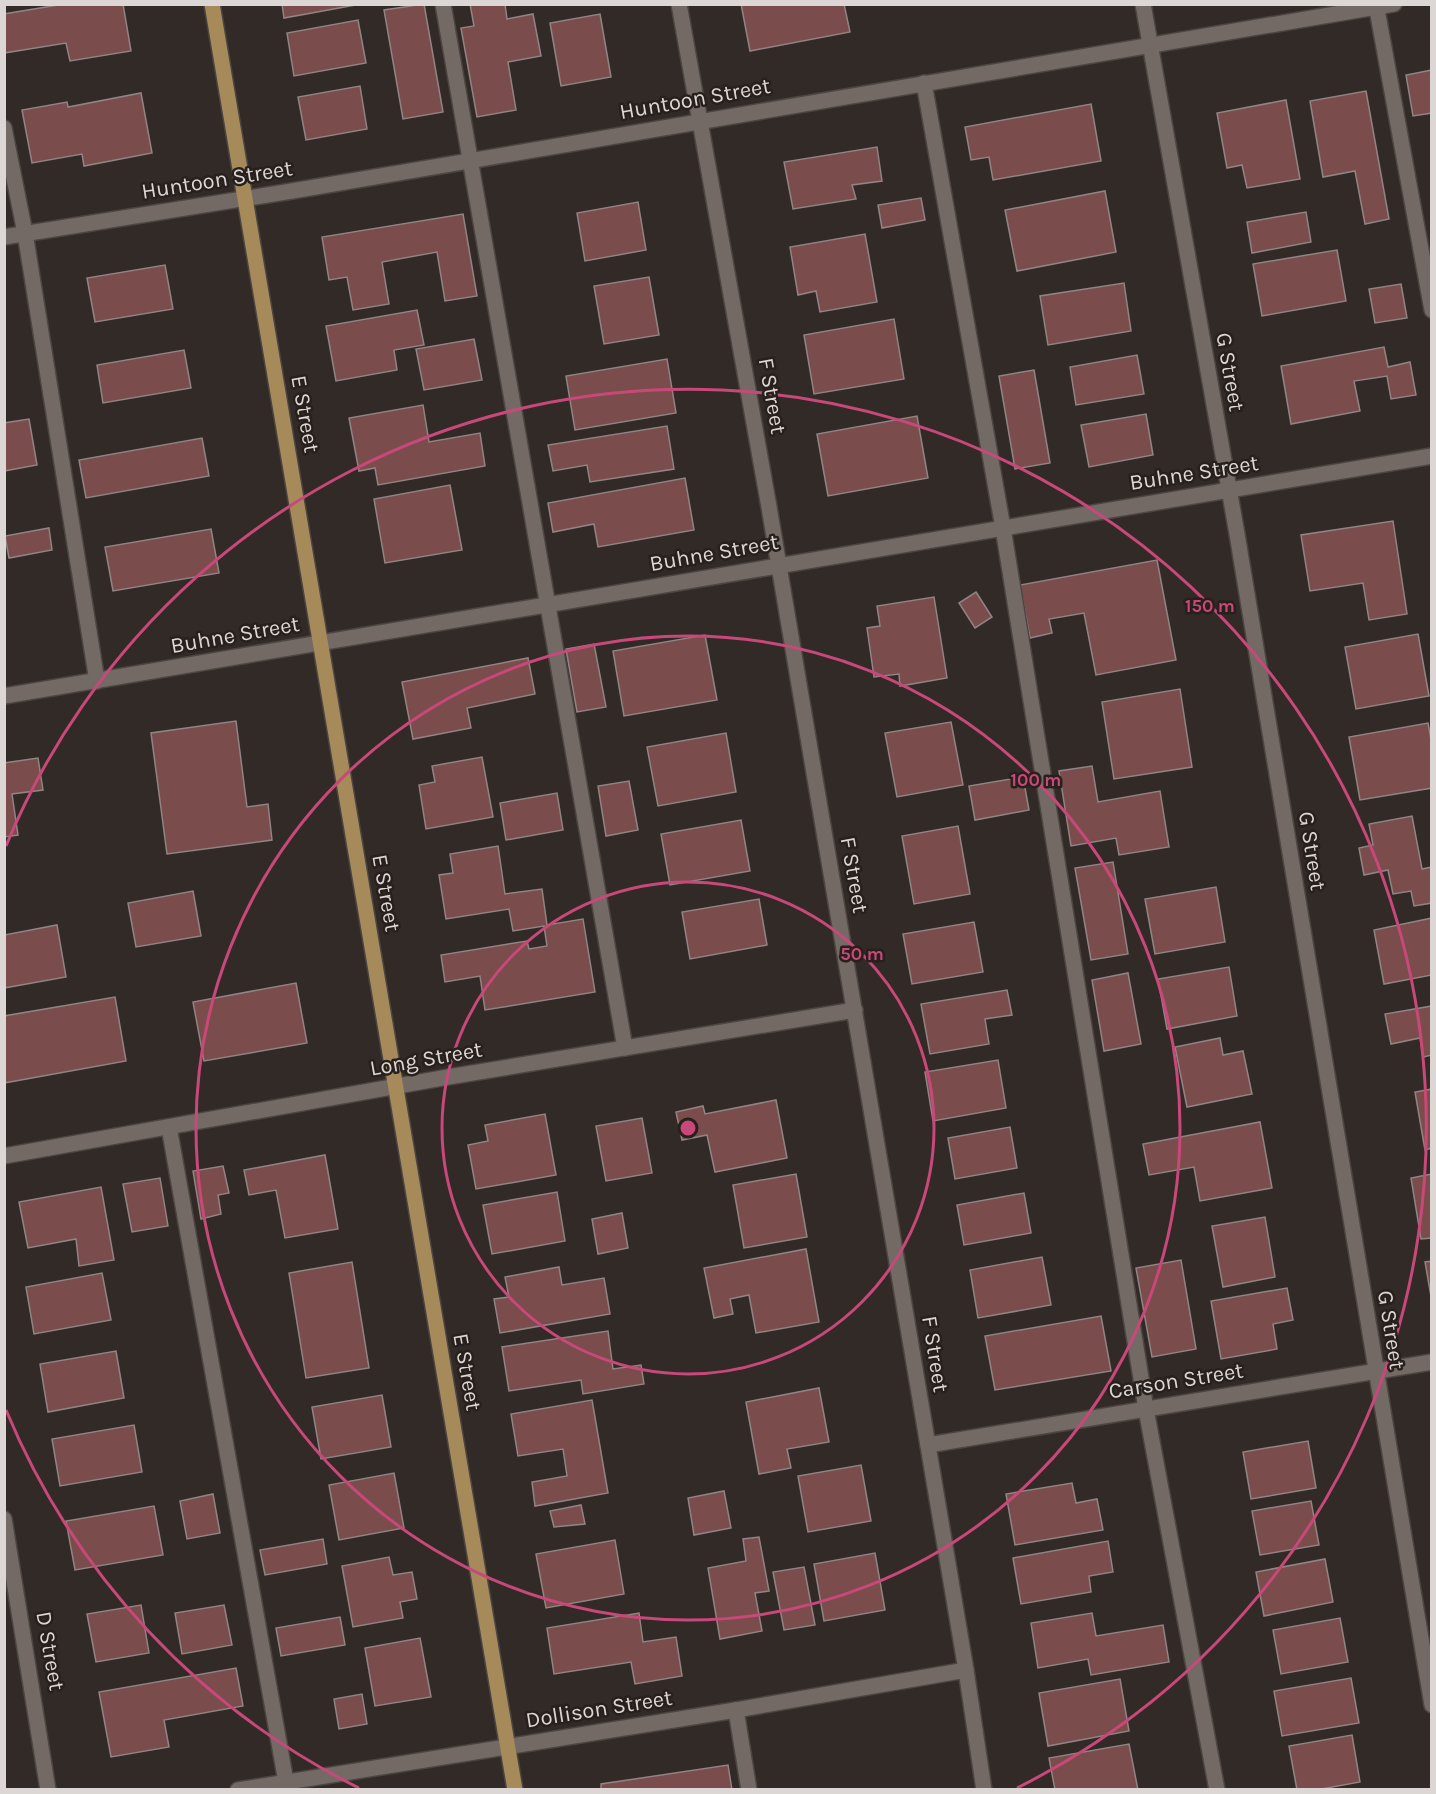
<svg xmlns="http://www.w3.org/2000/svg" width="1436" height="1794" font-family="Karla,sans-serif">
<rect width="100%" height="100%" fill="#322a26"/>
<g fill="#7b4c4c" stroke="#908484" stroke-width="1.5">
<polygon points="64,4 123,4 131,51 70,61 66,43 4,53 4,14"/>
<polygon points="282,4 361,4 284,18"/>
<polygon points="424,4 443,112 403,119 384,10"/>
<polygon points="470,4 505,4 507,19 533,14 541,56 508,62 516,110 477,117 461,28 474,26"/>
<polygon points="741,4 844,4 850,32 750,51"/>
<polygon points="600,14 611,77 561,86 550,23"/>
<polygon points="358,20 366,63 294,76 287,33"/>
<polygon points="1432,70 1432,113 1413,116 1406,75"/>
<polygon points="360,86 367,129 306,140 298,97"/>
<polygon points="1366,91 1389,219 1365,224 1355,171 1323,177 1310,101"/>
<polygon points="141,93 152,153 84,166 82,154 32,163 22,110 67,102 68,107"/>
<polygon points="1286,100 1300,179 1247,188 1242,165 1227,168 1217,113"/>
<polygon points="1091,104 1101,161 993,180 989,157 971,160 965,127"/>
<polygon points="877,147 882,181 852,185 856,199 793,209 784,162"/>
<polygon points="1105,191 1116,252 1017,271 1005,210"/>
<polygon points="921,198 925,220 882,228 878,205"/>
<polygon points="638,202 646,250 585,261 577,213"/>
<polygon points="1306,212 1311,242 1252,253 1247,222"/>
<polygon points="463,214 477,296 445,301 437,252 382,262 389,304 353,310 347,277 329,280 322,237"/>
<polygon points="865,234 877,302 820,312 816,291 798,295 790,247"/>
<polygon points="1337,250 1346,301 1262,316 1253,264"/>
<polygon points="165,265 173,309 95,322 87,278"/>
<polygon points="649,277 659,335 604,344 594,286"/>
<polygon points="1124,283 1131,331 1048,345 1040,296"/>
<polygon points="1401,284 1407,318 1375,323 1369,289"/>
<polygon points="417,310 424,345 394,350 397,370 336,381 326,326"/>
<polygon points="894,319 904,379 814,394 804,335"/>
<polygon points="474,339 482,380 424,390 416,349"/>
<polygon points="1384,347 1388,367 1410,362 1416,395 1391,399 1387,376 1354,381 1360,411 1291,424 1281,366"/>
<polygon points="184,350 191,388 103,403 97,365"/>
<polygon points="1137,355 1144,394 1076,405 1070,367"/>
<polygon points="667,359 676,413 575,430 566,376"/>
<polygon points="1034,370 1050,463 1015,469 999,376"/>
<polygon points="423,405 429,442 480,433 485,466 378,485 375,468 359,471 349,418"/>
<polygon points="1146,414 1153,455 1089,467 1081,425"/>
<polygon points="917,416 928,478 828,496 817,434"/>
<polygon points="29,419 37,465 4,471 4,423"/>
<polygon points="667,426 674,469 590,482 587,465 553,471 548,445"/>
<polygon points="202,438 209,476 86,498 79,460"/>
<polygon points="685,478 694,530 598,547 594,524 553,532 548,503"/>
<polygon points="450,485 462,550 385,563 374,499"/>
<polygon points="1393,521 1407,614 1369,620 1363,583 1310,591 1301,535"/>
<polygon points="49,528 52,550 9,558 5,536"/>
<polygon points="211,529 219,573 113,591 105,547"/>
<polygon points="1157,560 1176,660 1096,675 1084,613 1049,619 1052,633 1030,638 1020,585"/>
<polygon points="976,592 992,617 975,628 959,603"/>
<polygon points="934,597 947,678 900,686 899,674 874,677 867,628 880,626 877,606"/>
<polygon points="1418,634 1429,696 1356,709 1345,647"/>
<polygon points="705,635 717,700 624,716 613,651"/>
<polygon points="594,644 606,707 577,712 566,649"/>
<polygon points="528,658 535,694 467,708 471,728 413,739 402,682"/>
<polygon points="1180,689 1192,767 1114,779 1102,702"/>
<polygon points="236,721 247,807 268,804 272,840 167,854 151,733"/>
<polygon points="951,722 963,785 897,797 885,733"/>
<polygon points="1428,723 1432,745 1432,788 1360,800 1349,737"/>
<polygon points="726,733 736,792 658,806 647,747"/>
<polygon points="482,757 493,817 426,829 419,785 435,782 432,766"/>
<polygon points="38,758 43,790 12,794 18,835 4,837 4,763"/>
<polygon points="1092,766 1098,802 1160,791 1169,847 1119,855 1116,838 1071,846 1059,771"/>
<polygon points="1023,777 1029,810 975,820 969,786"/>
<polygon points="629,781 638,830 606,836 598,786"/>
<polygon points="557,793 563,830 506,840 500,803"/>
<polygon points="1412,816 1422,869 1432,867 1432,903 1414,906 1411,891 1393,894 1388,870 1364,875 1359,848 1373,845 1369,824"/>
<polygon points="741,820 750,871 670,885 661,834"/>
<polygon points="958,826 970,894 914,904 902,836"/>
<polygon points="498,846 505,894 542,889 547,925 583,919 595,992 485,1010 480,976 445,982 441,955 527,941 529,949 547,946 544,926 513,931 509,909 446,919 439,875 453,873 450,854"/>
<polygon points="1113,862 1128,954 1091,960 1075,868"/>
<polygon points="1216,887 1225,942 1155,954 1145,899"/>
<polygon points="193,891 201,936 136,947 128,903"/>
<polygon points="759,899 767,945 690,959 682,912"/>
<polygon points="1432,918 1432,975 1384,984 1374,930"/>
<polygon points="974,922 983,972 912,984 903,934"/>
<polygon points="57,925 66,977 4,988 4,935"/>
<polygon points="1229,967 1237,1016 1167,1029 1158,979"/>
<polygon points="1128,973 1141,1044 1104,1051 1092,980"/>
<polygon points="296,983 307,1043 204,1061 193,1002"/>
<polygon points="1007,990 1012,1015 985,1019 989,1044 930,1054 921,1004"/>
<polygon points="115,997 126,1061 4,1083 4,1016"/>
<polygon points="1432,1006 1432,1055 1423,1057 1420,1038 1391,1044 1385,1014"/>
<polygon points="1220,1038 1223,1055 1243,1051 1252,1094 1187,1107 1175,1047"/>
<polygon points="998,1060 1006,1108 933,1121 925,1072"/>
<polygon points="1432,1089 1432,1148 1425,1150 1415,1092"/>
<polygon points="776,1100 787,1158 715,1172 707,1135 682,1140 676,1112 703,1106 705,1114"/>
<polygon points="545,1114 556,1175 476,1189 468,1145 488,1141 485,1125"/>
<polygon points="642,1118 652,1173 606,1181 596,1126"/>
<polygon points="1260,1122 1272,1188 1200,1201 1194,1167 1149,1175 1143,1144"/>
<polygon points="1010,1127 1017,1168 955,1179 948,1138"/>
<polygon points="325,1155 338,1229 285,1238 276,1190 249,1195 244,1170"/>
<polygon points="223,1166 229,1193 218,1195 221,1214 201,1219 193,1171"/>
<polygon points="796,1174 807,1237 744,1248 733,1185"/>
<polygon points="1432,1174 1432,1238 1421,1239 1411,1178"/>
<polygon points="160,1178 168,1226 132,1232 123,1184"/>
<polygon points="101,1187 114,1260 79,1266 76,1239 28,1248 19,1202"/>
<polygon points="557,1192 565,1241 492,1254 483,1205"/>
<polygon points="1024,1193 1031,1233 964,1245 957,1205"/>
<polygon points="622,1213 628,1248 598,1254 592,1219"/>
<polygon points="1265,1217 1275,1277 1223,1287 1212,1226"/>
<polygon points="806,1249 819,1322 756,1333 749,1295 730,1299 733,1314 714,1318 704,1268"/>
<polygon points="1042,1257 1051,1305 978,1318 970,1270"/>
<polygon points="1181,1260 1196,1349 1152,1357 1136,1268"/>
<polygon points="1432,1261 1432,1302 1425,1262"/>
<polygon points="352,1262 369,1368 306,1378 289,1273"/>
<polygon points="559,1267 562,1285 604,1278 610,1314 500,1333 494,1299 509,1297 505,1277"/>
<polygon points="102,1273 111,1320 34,1334 26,1287"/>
<polygon points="1287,1288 1293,1320 1273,1324 1277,1349 1221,1359 1211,1301"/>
<polygon points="1101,1316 1111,1371 995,1390 985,1336"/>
<polygon points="608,1331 613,1369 641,1365 644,1384 583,1394 581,1380 509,1391 502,1347"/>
<polygon points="116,1351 124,1398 48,1412 40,1364"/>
<polygon points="819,1388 829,1442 787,1449 791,1468 759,1474 746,1402"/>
<polygon points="382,1395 391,1447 321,1459 312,1407"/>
<polygon points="592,1400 608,1493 535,1506 532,1482 567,1476 563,1449 518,1456 511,1414"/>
<polygon points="134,1425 142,1472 60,1486 52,1439"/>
<polygon points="1308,1441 1316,1488 1251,1499 1243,1452"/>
<polygon points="861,1465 871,1521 808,1532 798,1476"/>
<polygon points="394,1473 404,1528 339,1540 329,1485"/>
<polygon points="1072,1483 1076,1503 1097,1499 1103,1530 1015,1545 1006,1494"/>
<polygon points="724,1491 731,1528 694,1535 688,1498"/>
<polygon points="213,1494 220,1533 187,1539 180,1501"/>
<polygon points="1311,1501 1319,1545 1260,1555 1252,1511"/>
<polygon points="581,1505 585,1524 554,1527 550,1511"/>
<polygon points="154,1506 163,1555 75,1570 66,1521"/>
<polygon points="759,1537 769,1591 755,1593 762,1631 720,1639 708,1568 746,1561 743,1539"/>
<polygon points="323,1539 327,1564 265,1575 260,1550"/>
<polygon points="615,1540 624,1594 546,1608 536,1554"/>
<polygon points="1108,1541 1113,1572 1089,1576 1091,1592 1021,1604 1013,1558"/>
<polygon points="875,1553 885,1610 824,1621 814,1564"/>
<polygon points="389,1557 393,1575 412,1572 417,1599 400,1602 403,1618 353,1627 342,1566"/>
<polygon points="1325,1559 1333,1602 1264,1616 1256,1572"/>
<polygon points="804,1567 815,1625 784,1630 773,1572"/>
<polygon points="141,1605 149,1653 96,1662 87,1614"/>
<polygon points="224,1605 232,1645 182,1654 175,1613"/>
<polygon points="639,1613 643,1642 676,1637 682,1676 635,1684 631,1662 554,1674 547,1628"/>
<polygon points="1092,1613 1096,1636 1163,1625 1169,1662 1091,1675 1088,1659 1038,1668 1031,1623"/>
<polygon points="340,1617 345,1645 281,1656 276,1628"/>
<polygon points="1340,1618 1348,1662 1281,1674 1273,1630"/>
<polygon points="420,1638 431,1697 375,1706 365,1648"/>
<polygon points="236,1668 243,1706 164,1720 169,1747 111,1757 99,1692"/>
<polygon points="1351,1678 1359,1723 1282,1736 1274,1691"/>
<polygon points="1120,1679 1129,1731 1048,1746 1039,1693"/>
<polygon points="362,1694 367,1724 339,1729 334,1699"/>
<polygon points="1352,1735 1360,1782 1316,1790 1297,1790 1289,1746"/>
<polygon points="1129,1744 1138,1790 1055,1790 1049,1758"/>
<polygon points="728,1765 732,1790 601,1790 601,1784"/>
</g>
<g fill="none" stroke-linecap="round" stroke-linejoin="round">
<g stroke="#4c4642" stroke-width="18">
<g id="minor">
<polyline points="443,4 625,1048"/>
<polyline points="679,4 769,507 966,1670 984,1790"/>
<polyline points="1143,4 1237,534 1432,1705"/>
<polyline points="1376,4 1432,310"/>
<polyline points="924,83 1003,528 1146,1409 1217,1790"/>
<polyline points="4,128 25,233 97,681"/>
<polyline points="4,237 292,191 1394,4"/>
<polyline points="4,696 1432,456"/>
<polyline points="169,1127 286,1782"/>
<polyline points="4,1156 448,1077 855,1010"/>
<polyline points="928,1445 1432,1362"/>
<polyline points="4,1519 48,1790"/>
<polyline points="736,1710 749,1790"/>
<polyline points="238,1790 736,1710 966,1670"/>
</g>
</g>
<g stroke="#4c4642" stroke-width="18">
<polyline id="major" points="212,4 515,1790"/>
</g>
<use href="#minor" stroke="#746a65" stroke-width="15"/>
<use href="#major" stroke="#a68a5a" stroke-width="15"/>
</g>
<g fill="none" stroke="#c84879" stroke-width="3">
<circle cx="688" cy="1128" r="246"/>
<circle cx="688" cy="1128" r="492"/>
<path d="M359 1788A738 738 0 0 1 6 1410M6 846A738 738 0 1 1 1017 1788"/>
</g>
<g text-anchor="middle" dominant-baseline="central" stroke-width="5" stroke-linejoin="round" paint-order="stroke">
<g font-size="22" fill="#dcd7d4" stroke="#28201c">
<text transform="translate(695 99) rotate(-10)">Huntoon Street</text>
<text transform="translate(217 180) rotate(-9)">Huntoon Street</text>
<text transform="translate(1230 372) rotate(80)">G Street</text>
<text transform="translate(772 396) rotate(80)">F Street</text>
<text transform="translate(305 414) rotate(80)">E Street</text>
<text transform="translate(1194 473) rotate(-9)">Buhne Street</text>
<text transform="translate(714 553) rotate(-10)">Buhne Street</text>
<text transform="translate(235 635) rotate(-10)">Buhne Street</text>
<text transform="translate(1312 851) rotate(81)">G Street</text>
<text transform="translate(854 875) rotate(80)">F Street</text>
<text transform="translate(386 893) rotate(80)">E Street</text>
<text transform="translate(426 1059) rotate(-10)">Long Street</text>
<text transform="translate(1391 1330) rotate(81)">G Street</text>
<text transform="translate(935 1354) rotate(81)">F Street</text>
<text transform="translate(467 1372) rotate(80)">E Street</text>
<text transform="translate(1176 1381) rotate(-9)">Carson Street</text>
<text transform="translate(50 1651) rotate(80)">D Street</text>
<text transform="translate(599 1709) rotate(-9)">Dollison Street</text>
</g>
</g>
<circle cx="688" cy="1128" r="9" fill="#c84879" stroke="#28201c" stroke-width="3"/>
<g font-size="18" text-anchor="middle" font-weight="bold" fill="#c84879" stroke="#28201c" stroke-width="5" stroke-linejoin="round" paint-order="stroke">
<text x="1210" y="612">150 m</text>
<text x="1036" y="786">100 m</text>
<text x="862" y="960">50 m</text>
</g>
<rect width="1436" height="1794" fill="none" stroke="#dcd7d4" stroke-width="12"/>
</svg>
